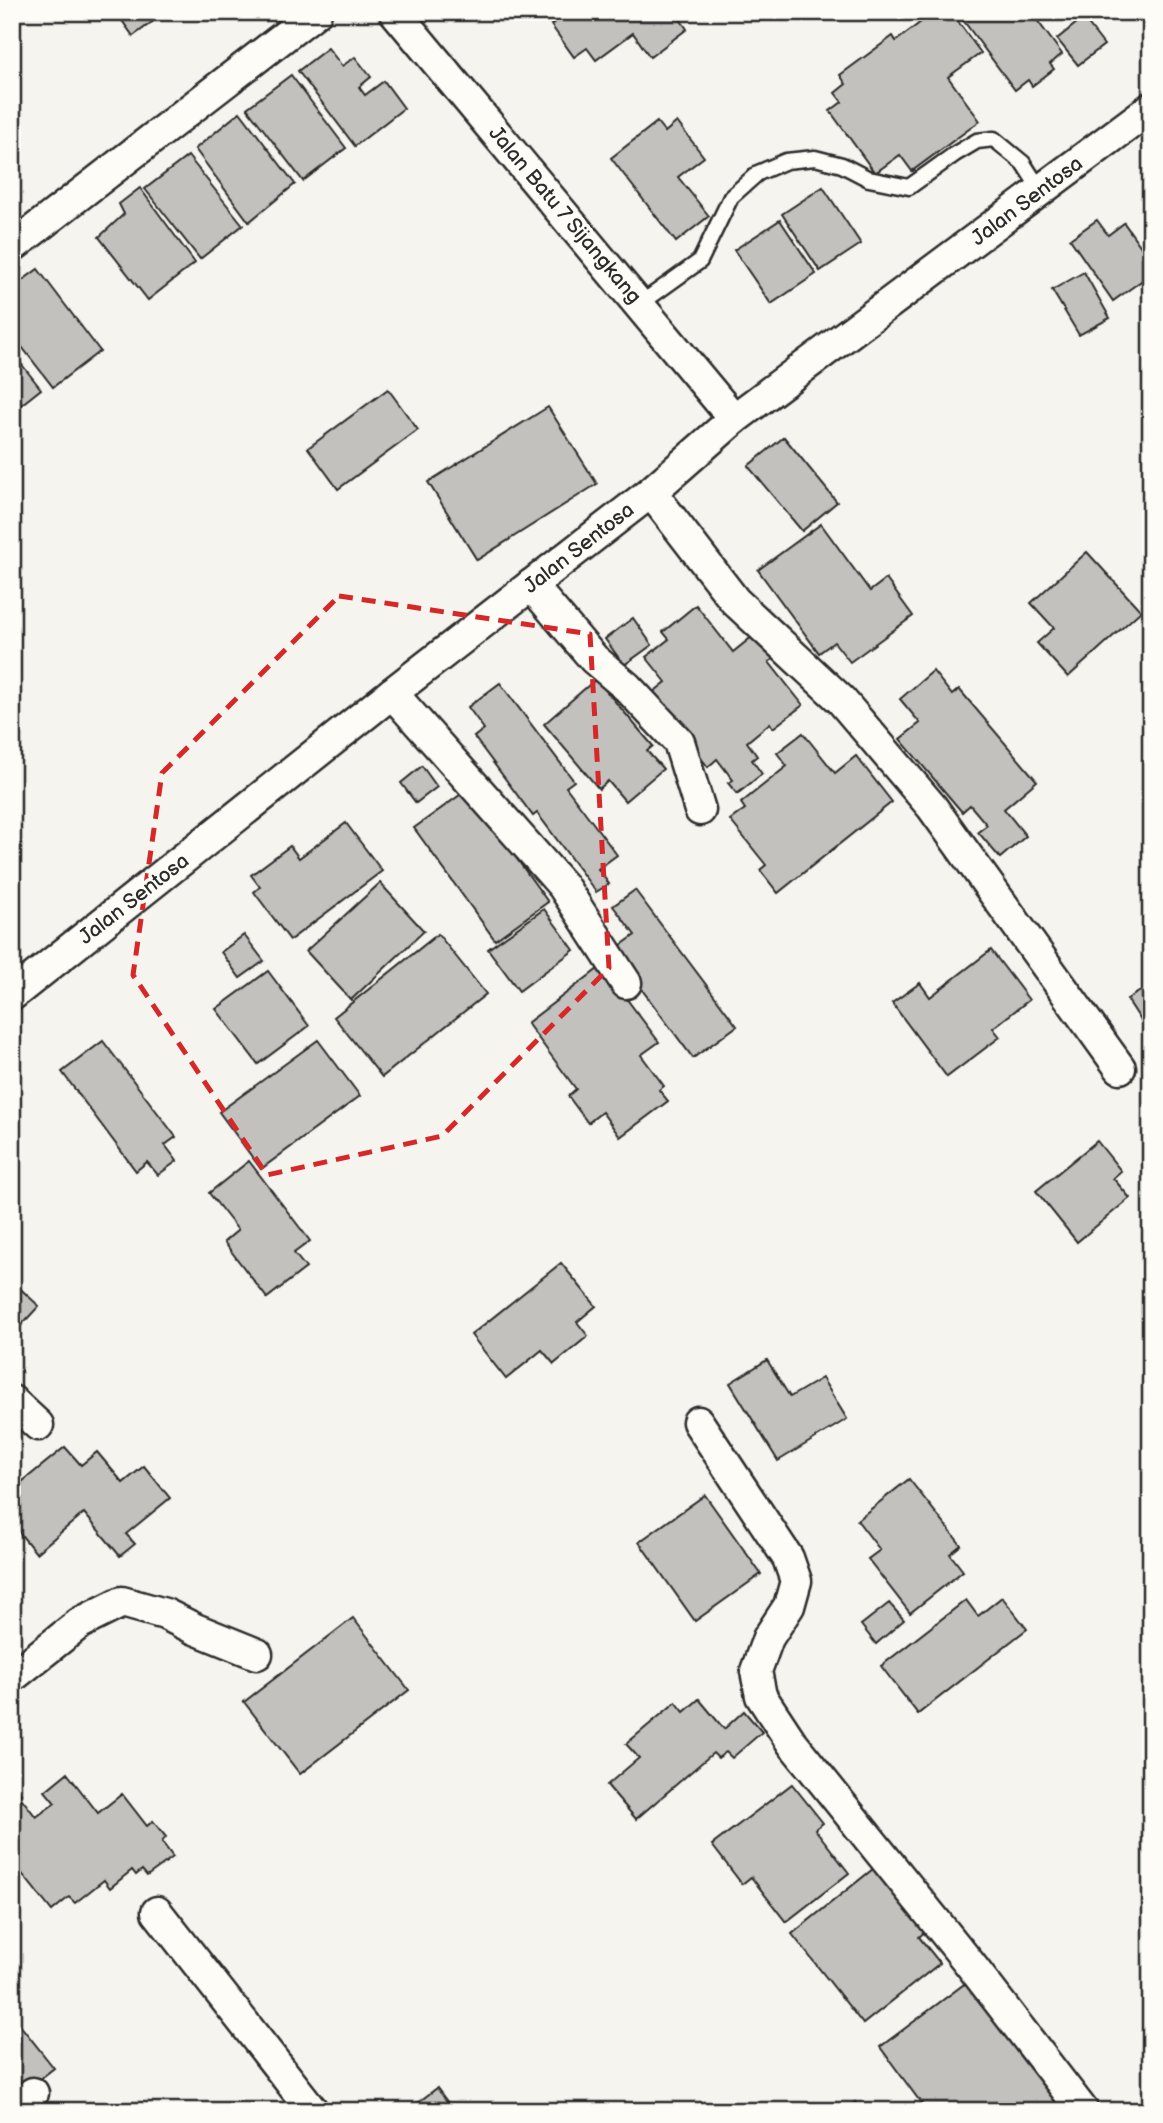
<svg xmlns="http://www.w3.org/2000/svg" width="1163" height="2123" font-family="'Balsamiq Sans',sans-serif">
<rect width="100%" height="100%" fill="#f5f4ef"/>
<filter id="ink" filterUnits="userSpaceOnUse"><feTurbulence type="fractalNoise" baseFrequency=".0143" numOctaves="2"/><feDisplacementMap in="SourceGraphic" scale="14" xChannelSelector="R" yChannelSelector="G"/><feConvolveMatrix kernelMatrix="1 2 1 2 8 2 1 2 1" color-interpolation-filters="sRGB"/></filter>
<g filter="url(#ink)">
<g fill="#c2c1be" stroke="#2b2b2b" stroke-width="2">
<polygon points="116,12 166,12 133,36"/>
<polygon points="567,12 675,12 687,29 650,57 633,33 596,60 587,48 574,57 551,25"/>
<polygon points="934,12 951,12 981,53 948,77 980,121 912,171 900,155 875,173 830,111 842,102 835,93 846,84 840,75 893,36 896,41"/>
<polygon points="957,12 1031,12 1062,54 1050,64 1054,69 1032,86 1028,80 1015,90"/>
<polygon points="1083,18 1104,45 1078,65 1057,39"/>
<polygon points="328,48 342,66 355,57 371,77 359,87 365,95 384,81 404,108 355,146 298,71"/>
<polygon points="291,75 346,148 303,181 247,108"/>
<polygon points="240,112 295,184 249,222 195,149"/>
<polygon points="657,122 665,132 677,122 704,157 678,177 709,216 676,242 611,158"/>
<polygon points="188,156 243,225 200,259 145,189"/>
<polygon points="823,187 861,244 820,271 782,214"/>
<polygon points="140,188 195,263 148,300 99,237 124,214 119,204"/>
<polygon points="780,220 816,274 771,304 734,250"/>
<polygon points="1097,220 1108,235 1124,223 1151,261 1151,274 1113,301 1070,239"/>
<polygon points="38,269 100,351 53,387 12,334 12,288"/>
<polygon points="1084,272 1110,318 1079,335 1052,290"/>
<polygon points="12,352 41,389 12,412"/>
<polygon points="388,389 418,430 338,489 308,448"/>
<polygon points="548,407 597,484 477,560 428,482"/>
<polygon points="784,437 837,502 802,531 748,466"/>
<polygon points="821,524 870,591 886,579 913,616 850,662 834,642 819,653 758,570"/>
<polygon points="1087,552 1141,611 1068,677 1037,643 1054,628 1031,603"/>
<polygon points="696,605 733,652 758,632 777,656 769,662 803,705 773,728 770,723 747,742 757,756 752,760 762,774 737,794 728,783 733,780 717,759 708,767 651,694 666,682 646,657 669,639 663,632"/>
<polygon points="633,618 652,645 624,665 605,639"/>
<polygon points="933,671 952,695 959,689 1037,781 1004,809 1026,836 1000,858 978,832 987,825 970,805 962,812 900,739 920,723 900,699"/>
<polygon points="596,679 653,746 647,751 663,769 625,801 608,781 599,789 544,724"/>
<polygon points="500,683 574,781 566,787 617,855 598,869 609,884 596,892 537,813 533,816 474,737 484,729 468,707"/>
<polygon points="803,733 835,773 856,756 892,802 778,893 760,870 766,865 730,820 745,809 741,803 787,766 777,753"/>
<polygon points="422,766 437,787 416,803 401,783"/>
<polygon points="467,790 548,902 495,940 414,828"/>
<polygon points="346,823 382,871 290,940 254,892 260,887 251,875 290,846 299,858"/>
<polygon points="380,883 424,931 351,1000 306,951"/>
<polygon points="635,890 737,1026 693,1058 613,951 635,935 613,906"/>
<polygon points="544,909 574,950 519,991 488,949"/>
<polygon points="438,934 486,994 382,1077 334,1017"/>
<polygon points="244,935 264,961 240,978 221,952"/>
<polygon points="991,950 1029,1000 993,1028 1000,1037 947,1077 892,1003 920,983 930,997"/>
<polygon points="602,966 659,1042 641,1055 664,1086 659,1090 668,1101 620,1137 602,1112 588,1123 568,1096 576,1089 527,1023"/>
<polygon points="268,971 309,1026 258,1064 216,1009"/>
<polygon points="1151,985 1151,1036 1127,999"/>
<polygon points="318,1040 360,1096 261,1169 219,1112"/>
<polygon points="103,1041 176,1137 165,1145 177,1161 158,1175 147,1162 136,1171 62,1072"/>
<polygon points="1097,1141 1121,1171 1113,1178 1130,1198 1077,1242 1036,1191"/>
<polygon points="249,1161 310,1241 294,1253 306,1268 267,1298 224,1242 238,1230 209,1193"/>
<polygon points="561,1263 596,1306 577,1322 588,1336 554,1364 542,1350 506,1379 471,1335"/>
<polygon points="12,1281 39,1306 12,1335"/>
<polygon points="767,1360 790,1397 822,1378 847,1419 778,1461 730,1383"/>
<polygon points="65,1447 81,1465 97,1452 123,1483 144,1466 170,1498 126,1534 135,1544 120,1556 84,1513 36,1553 12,1524 12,1490"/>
<polygon points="909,1479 961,1545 950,1554 963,1571 910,1613 868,1559 880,1550 857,1520"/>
<polygon points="705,1495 761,1574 695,1621 639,1542"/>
<polygon points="1002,1597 1027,1629 918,1714 881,1666 966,1600 978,1616"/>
<polygon points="889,1603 904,1620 876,1644 861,1625"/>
<polygon points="353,1618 409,1690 300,1774 244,1702"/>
<polygon points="699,1699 724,1729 744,1711 762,1732 732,1758 726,1752 718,1758 713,1753 636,1819 607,1785 639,1758 626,1744 676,1702 684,1712"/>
<polygon points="67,1773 98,1813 122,1794 147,1826 153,1821 166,1837 162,1842 173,1857 147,1876 142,1870 136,1875 132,1870 110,1888 104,1880 75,1903 69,1897 52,1911 12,1861 12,1806 22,1799 36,1817 55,1803 45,1791"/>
<polygon points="12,1783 21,1794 12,1801"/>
<polygon points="792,1784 823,1823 815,1829 849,1873 786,1922 751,1877 742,1884 712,1845"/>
<polygon points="878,1865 928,1929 919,1937 940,1963 863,2024 792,1934"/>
<polygon points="971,1979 1069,2111 927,2111 880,2047"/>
<polygon points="12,2015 54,2068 12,2101"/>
<polygon points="437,2088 454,2111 407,2111"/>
<polygon points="855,2102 863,2111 845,2111"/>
</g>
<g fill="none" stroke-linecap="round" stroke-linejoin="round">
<g stroke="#2b2b2b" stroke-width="19">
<polyline id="lane" points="640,304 700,261 731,197 758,173 786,161 815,158 842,165 869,179 909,187 955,154 977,141 994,139 1023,163 1041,191"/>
</g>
<g stroke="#2b2b2b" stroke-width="35">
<g id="street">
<polyline points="395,12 734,419"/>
<polyline points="12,247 316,12"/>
<polyline points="651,492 735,601 841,700 932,807 1120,1068"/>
<polyline points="531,585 594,659 627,687 679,742 700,810"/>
<polyline points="392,693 563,886 626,983"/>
<polyline points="12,995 392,693 651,492 734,419 1151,108"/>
<polyline points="12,1401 38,1425"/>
<polyline points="698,1422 788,1558 796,1581 789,1606 768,1638 756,1671 761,1696 792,1743 970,1964 1083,2111"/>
<polyline points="12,1677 80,1623 122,1602 165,1614 195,1629 257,1654"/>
<polyline points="157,1912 313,2111"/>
<polyline points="12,2109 33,2093"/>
</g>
</g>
<use href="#lane" stroke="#fdfcf7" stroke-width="14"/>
<use href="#street" stroke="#fdfcf7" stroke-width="30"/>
</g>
</g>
<path fill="none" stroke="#d62828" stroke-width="5" stroke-dasharray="14 9" stroke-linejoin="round" d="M339 596 590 634 609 968 442 1136 267 1175 133 975 162 773Z"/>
<g text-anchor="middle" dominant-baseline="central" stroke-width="7" stroke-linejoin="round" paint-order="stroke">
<g font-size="21" fill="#2b2b2b" stroke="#fdfcf7">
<text transform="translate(1027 201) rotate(-37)">Jalan Sentosa</text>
<text transform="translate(565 215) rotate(50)">Jalan Batu 7 Sijangkang</text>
<text transform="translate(579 548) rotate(-38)">Jalan Sentosa</text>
<text transform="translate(134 899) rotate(-38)">Jalan Sentosa</text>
</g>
</g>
<rect width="1163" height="2123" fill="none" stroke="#fdfcf7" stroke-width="42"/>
<rect x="21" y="21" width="1121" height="2081" fill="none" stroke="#2b2b2b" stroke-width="2.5" filter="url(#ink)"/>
</svg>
